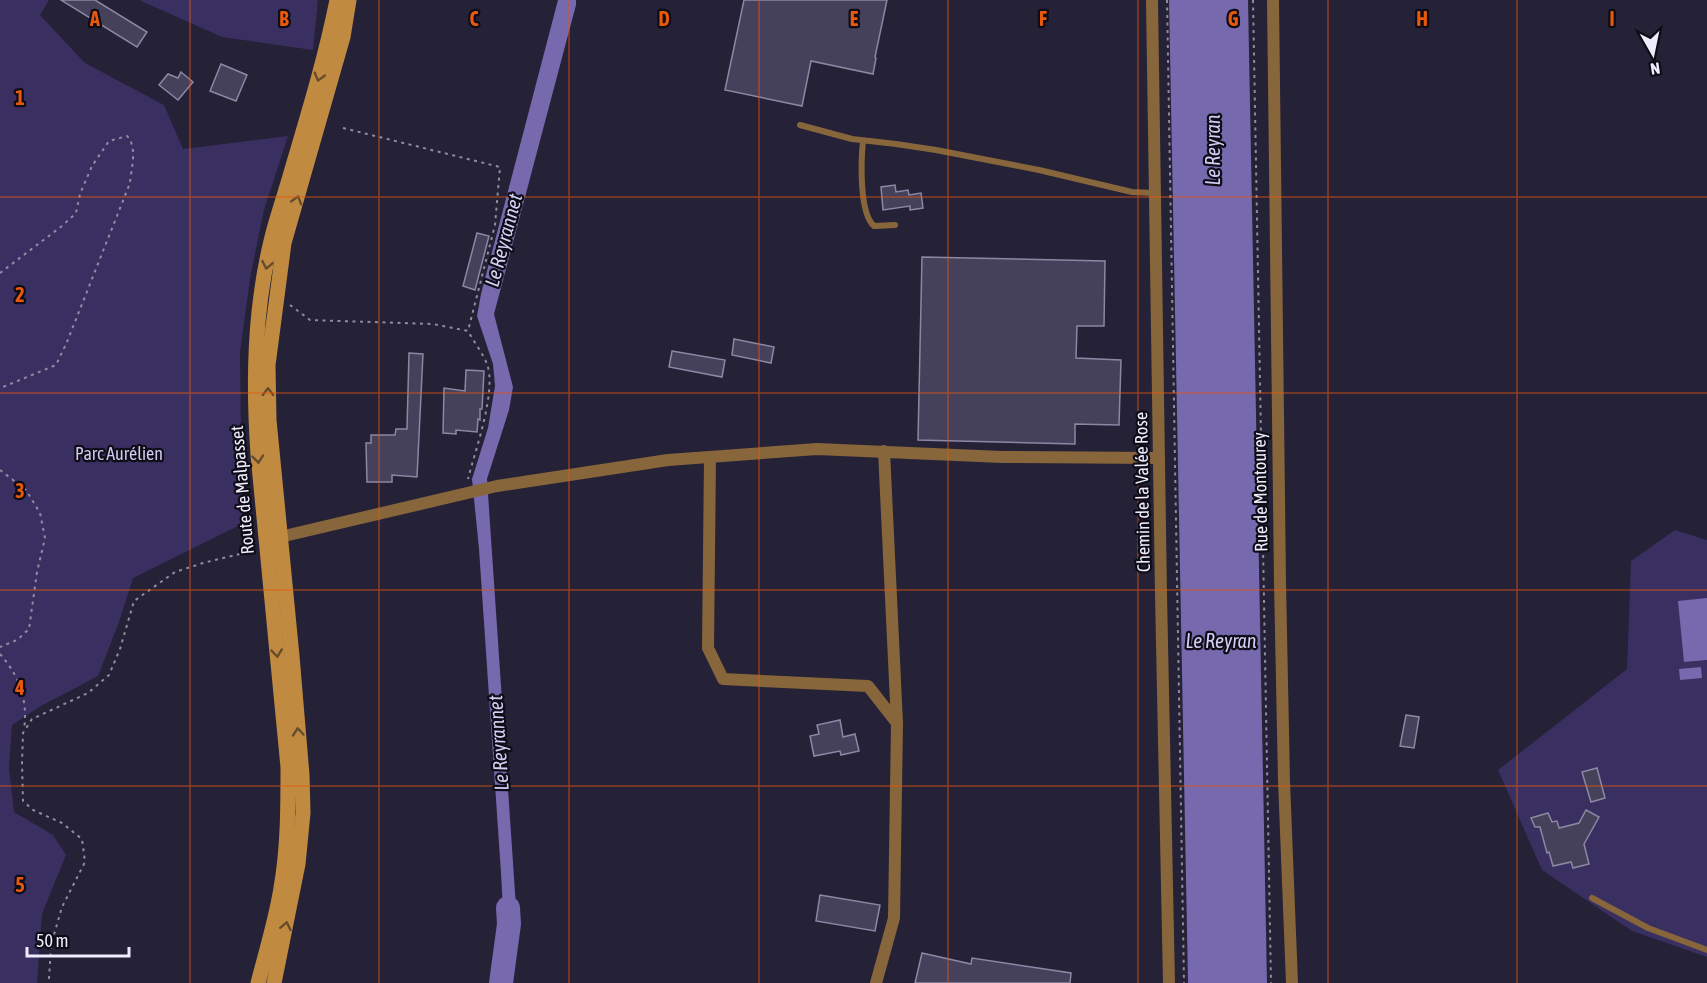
<svg xmlns="http://www.w3.org/2000/svg" width="1707" height="983" font-family="'Asap Condensed',sans-serif">
<rect width="100%" height="100%" fill="#252137"/>
<g fill="#3a2f61">
<polygon points="0,0 49,0 40,15 85,63 164,105 183,149 288,136 264,210 251,273 240,352 242,524 133,578 119,622 98,676 41,706 12,725 9,767 14,812 53,835 66,855 42,914 37,983 0,983"/>
<polygon points="139,0 318,0 313,50 222,37"/>
<polygon points="1675,530 1707,540 1707,957 1632,931 1542,870 1498,770 1627,669 1631,561"/>
</g>
<g fill="#7669ad">
<polygon points="558,0 576,0 576,5 494,314 513,387 509,410 487,479 517,922 510,941 501,940 504,929 501,873 479,549 472,479 488,428 495,386 493,364 477,316 481,294"/>
<polygon points="1169,0 1248,0 1267,983 1188,983"/>
<polygon points="1707,598 1707,660 1684,662 1678,601"/>
<polygon points="1701,667 1702,678 1680,680 1679,669"/>
</g>
<g fill="none" stroke-linecap="round" stroke-linejoin="round">
<polyline stroke="#7669ad" stroke-width="24" points="501,983 509,924 508,908"/>
</g>
<g fill="#45415a" stroke="#8b88a4" stroke-width="1.5">
<polygon points="61,0 95,0 147,32 137,47"/>
<polygon points="744,0 887,0 875,57 876,58 873,74 811,61 802,106 725,90"/>
<polygon points="221,64 247,75 236,101 210,91"/>
<polygon points="181,72 193,82 178,100 159,85 168,74 178,78"/>
<polygon points="895,185 896,192 908,190 909,195 921,193 923,208 910,210 910,206 883,210 881,187"/>
<polygon points="477,233 489,236 475,290 463,286"/>
<polygon points="922,257 1105,261 1104,326 1077,326 1076,358 1121,360 1119,425 1075,424 1075,444 918,440"/>
<polygon points="734,339 774,347 771,363 732,355"/>
<polygon points="672,351 725,360 722,377 669,367"/>
<polygon points="409,353 423,354 417,477 392,475 392,482 367,482 366,443 371,443 371,435 395,435 396,429 407,429"/>
<polygon points="466,370 484,371 482,409 480,409 480,420 478,419 477,432 456,430 456,434 443,433 444,388 465,391"/>
<polygon points="1406,715 1419,717 1414,748 1400,746"/>
<polygon points="840,720 843,737 855,734 859,751 841,755 840,751 814,756 810,736 819,734 817,725"/>
<polygon points="1597,768 1605,798 1591,802 1582,772"/>
<polygon points="1586,810 1599,817 1584,844 1589,864 1573,868 1571,862 1553,866 1549,852 1547,853 1540,827 1535,827 1531,818 1548,813 1552,822 1557,821 1559,828 1579,823"/>
<polygon points="820,895 880,905 875,931 816,921"/>
<polygon points="922,953 971,964 972,958 1071,973 1070,983 915,983"/>
</g>
<g fill="none" stroke-linecap="round" stroke-linejoin="round">
<g stroke="#908da0" stroke-width="2" stroke-dasharray="3 4.5" stroke-linecap="butt">
<polyline points="1167,0 1184,983"/>
<polyline points="1253,0 1271,983"/>
<polyline points="343,128 500,167 495,225 468,331"/>
<path d="M0 273 62 226 76 213 80 194 92 166 109 141 127 136C138 147 131 169 130 183L67 342 56 365 3 387 0 390"/>
<path d="M290 305 310 320 433 324 468 331C474 342 482 352 487 364 497 391 475 451 468 479"/>
<polyline points="0,470 26,490 40,513 45,538 37,572 29,629 17,640 0,647"/>
<path d="M0 654C20 677 28 700 24 730"/>
<polyline points="49,979 51,945 62,907 85,862 82,839 62,823 33,810 23,801 22,763 23,733 32,719 88,693 109,675 120,649 134,601 175,572 203,563 252,551"/>
</g>
<g stroke="#87663b" stroke-width="6">
<polyline points="800,125 852,139 896,144 936,150 1039,170 1132,192 1155,193"/>
<path d="M863 141C861 160 859 213 874 226L895 225"/>
<polyline points="1592,898 1648,928 1707,950"/>
</g>
<g stroke="#87663b" stroke-width="12">
<polyline points="1152,0 1161,594 1169,983"/>
<polyline points="1273,0 1280,582 1284,781 1292,983"/>
<polyline points="710,457 708,648 723,679 868,686 897,723"/>
<polyline points="280,537 497,486 668,460 817,449 1002,457 1159,458"/>
<polyline points="876,983 894,918 897,723 884,451"/>
</g>
<g stroke="#c08b41" stroke-width="15">
<path d="M258 983C266 952 276 920 281 888 288 848 288 808 288 767L258 455C253 382 254 309 272 237 277 217 284 197 290 176 307 118 325 60 337 0"/>
<polyline points="274,983 298,864 303,813 302,775 292,656 269,420 268,365 284,243 343,37 349,0"/>
</g>
</g>
<defs><path id="oneway-chevron" d="M-2-3.5L2.5 0L-2 3.5" fill="none" stroke-width="1.6" stroke-linecap="round" stroke-linejoin="round" transform="scale(1.5)"/></defs>
<g stroke="#674c2c">
<use href="#oneway-chevron" transform="translate(319 77) rotate(106)"/>
<use href="#oneway-chevron" transform="translate(297 200) rotate(-74)"/>
<use href="#oneway-chevron" transform="translate(267 265) rotate(101)"/>
<use href="#oneway-chevron" transform="translate(268 392) rotate(-90)"/>
<use href="#oneway-chevron" transform="translate(258 459) rotate(85)"/>
<use href="#oneway-chevron" transform="translate(277 653) rotate(84)"/>
<use href="#oneway-chevron" transform="translate(298 732) rotate(-95)"/>
<use href="#oneway-chevron" transform="translate(286 926) rotate(-78)"/>
</g>
<path fill="none" stroke="#e8590c" stroke-width="1.5" stroke-opacity="0.55" d="M190 0V983M379 0V983M569 0V983M759 0V983M948 0V983M1138 0V983M1328 0V983M1517 0V983M0 197H1707M0 393H1707M0 590H1707M0 786H1707"/>
<g text-anchor="middle" dominant-baseline="central" stroke-width="4.5" stroke-linejoin="round" paint-order="stroke">
<g font-size="18" fill="#cec9ef" stroke="#0e0c16">
<text x="119" y="453">Parc Aurélien</text>
</g>
<g font-size="18" fill="#efedfd" stroke="#0e0c16">
<text transform="translate(242 490) rotate(-95)">Route de Malpasset</text>
<text transform="translate(1142 492) rotate(-91)">Chemin de la Valée Rose</text>
<text transform="translate(1260 492) rotate(-91)">Rue de Montourey</text>
</g>
<g font-size="20" font-style="italic" fill="#d4cef5" stroke="#0e0c16">
<text transform="translate(1212 150) rotate(-90)">Le Reyran</text>
<text transform="translate(503 240) rotate(-75)">Le Reyrannet</text>
<text x="1221" y="640">Le Reyran</text>
<text transform="translate(498 743) rotate(-94)">Le Reyrannet</text>
</g>
</g>
<g font-size="20" text-anchor="middle" font-weight="bold" fill="#e8590c" stroke="#0e0c16" stroke-width="4.5" stroke-linejoin="round" paint-order="stroke">
<text x="95" y="26">A</text>
<text x="284" y="26">B</text>
<text x="474" y="26">C</text>
<text x="664" y="26">D</text>
<text x="854" y="26">E</text>
<text x="1043" y="26">F</text>
<text x="1233" y="26">G</text>
<text x="1422" y="26">H</text>
<text x="1612" y="26">I</text>
<text x="20" y="105">1</text>
<text x="20" y="302">2</text>
<text x="20" y="498">3</text>
<text x="20" y="695">4</text>
<text x="20" y="892">5</text>
</g>
<g transform="translate(1653 54) rotate(171)" stroke="#0e0c16" stroke-width="4.5" paint-order="stroke">
<path d="M0-4.5L10 22L0 15L-10 22Z" fill="#efedfd"/>
<text y="-9" font-size="16" font-weight="bold" text-anchor="middle" fill="#efedfd">N</text>
</g>
<path d="M27 947v9h102v-9" fill="none" stroke="#efedfd" stroke-width="3"/>
<text x="36" y="947" font-size="18" fill="#efedfd" stroke="#0e0c16" stroke-width="4.5" paint-order="stroke">50 m</text>
</svg>
